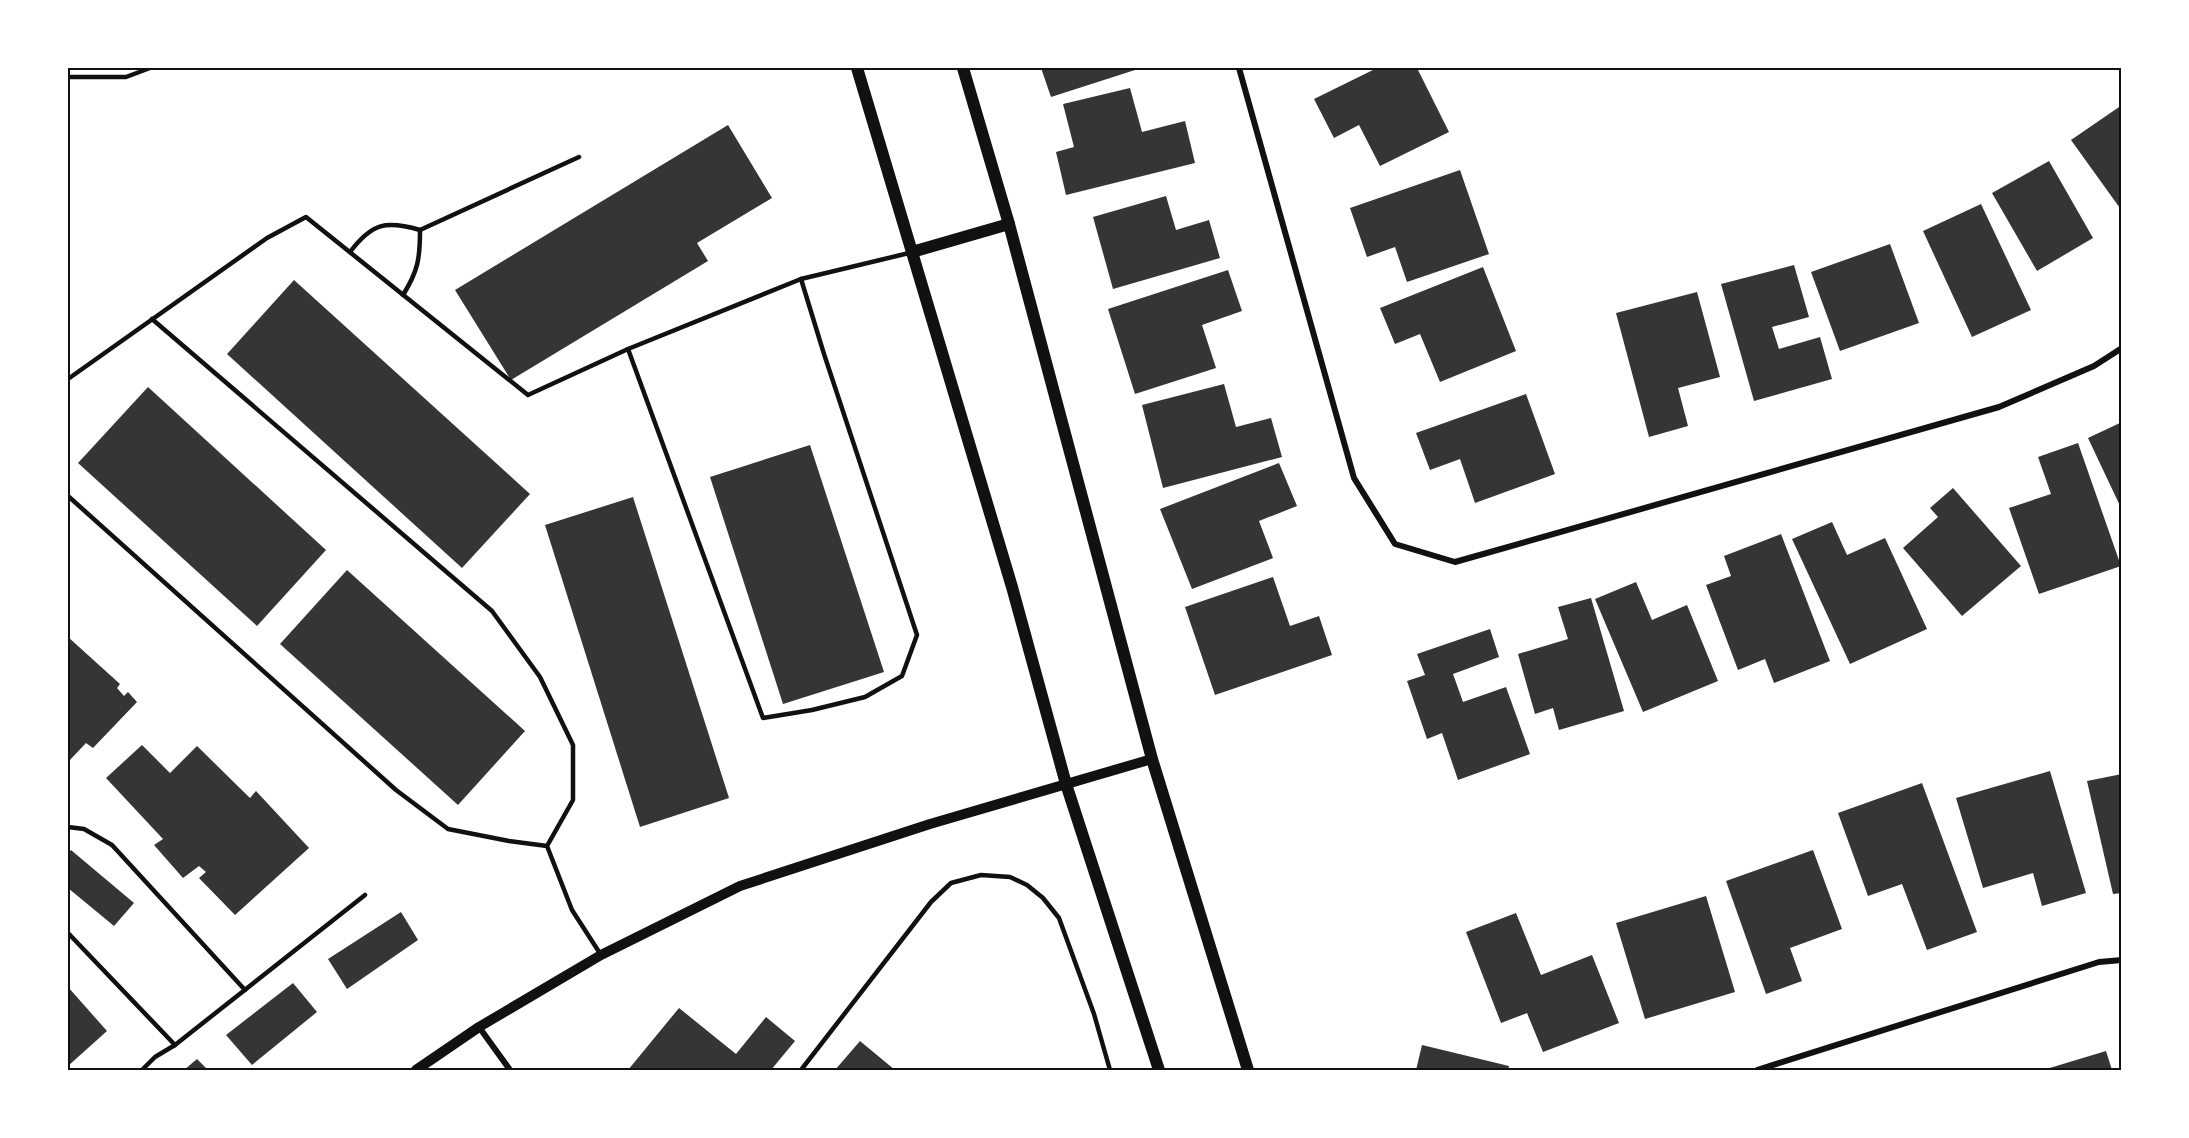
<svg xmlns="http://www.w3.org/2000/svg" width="2189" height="1138" font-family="'Open Sans',sans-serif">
<rect width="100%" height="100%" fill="#fff"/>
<g fill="#353535">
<polygon points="1041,68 1134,68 1135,70 1051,97"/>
<polygon points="1377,68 1417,68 1449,132 1380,166 1359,125 1334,138 1314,99"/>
<polygon points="1130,88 1142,132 1185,121 1195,163 1066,195 1056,152 1074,147 1063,104"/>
<polygon points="2122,105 2122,211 2071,140"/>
<polygon points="728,125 772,198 697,243 708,261 511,380 455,290"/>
<polygon points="2049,161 2093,238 2037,271 1992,193"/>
<polygon points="1460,170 1489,254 1407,282 1395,247 1367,257 1350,208"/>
<polygon points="1166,196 1176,230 1209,220 1220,258 1113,289 1093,217"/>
<polygon points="1981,204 2031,310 1972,337 1923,231"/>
<polygon points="1890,244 1919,323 1840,351 1811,272"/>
<polygon points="1794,265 1809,317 1772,327 1779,349 1820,337 1832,379 1754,401 1721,284"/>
<polygon points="1483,267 1516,351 1440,382 1420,334 1395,344 1380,308"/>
<polygon points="1228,270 1242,311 1202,325 1216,368 1135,394 1108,309"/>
<polygon points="294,280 530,494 462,568 227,354"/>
<polygon points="1697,292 1720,377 1678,388 1688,426 1649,437 1616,313"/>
<polygon points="1224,384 1236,427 1271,418 1282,457 1163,488 1142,405"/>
<polygon points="148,387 326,550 257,626 78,463"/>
<polygon points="1526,394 1555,474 1475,503 1460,459 1430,470 1416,433"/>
<polygon points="2122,422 2122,510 2088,438"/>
<polygon points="2078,443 2121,566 2039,594 2009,508 2051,494 2038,457"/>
<polygon points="810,445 884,672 783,704 710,477"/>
<polygon points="1279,463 1297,506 1259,521 1273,558 1192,589 1160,509"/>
<polygon points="1953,488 2021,566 1962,616 1903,548 1938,517 1930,508"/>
<polygon points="633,497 729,798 640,827 545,525"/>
<polygon points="1832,522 1847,555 1885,538 1927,629 1850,664 1792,539"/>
<polygon points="1781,534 1830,661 1774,683 1765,659 1738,670 1706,585 1731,576 1724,556"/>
<polygon points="347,570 525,731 458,805 280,644"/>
<polygon points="1273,577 1290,626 1319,616 1332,655 1215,695 1185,607"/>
<polygon points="1636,582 1652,620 1687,605 1718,681 1643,712 1595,599"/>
<polygon points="1591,598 1624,711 1559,730 1553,708 1535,714 1518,654 1568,639 1558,607"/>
<polygon points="1490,629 1499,657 1453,674 1463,702 1506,687 1530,754 1458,780 1442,733 1427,739 1407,681 1425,675 1417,654"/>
<polygon points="68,637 120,684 117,688 124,696 128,692 137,702 93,748 86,743 69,761 68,760"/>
<polygon points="142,745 170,773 197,746 250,798 256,791 309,848 235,915 199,878 206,872 199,866 183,878 154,845 163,839 106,778"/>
<polygon points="2050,771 2086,893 2042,906 2033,873 1983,888 1956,798"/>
<polygon points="2122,774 2122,893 2113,894 2087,781"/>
<polygon points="1922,783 1977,932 1927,950 1902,884 1868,896 1838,813"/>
<polygon points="71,850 134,903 114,926 68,888 68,854"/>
<polygon points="1813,850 1842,929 1790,948 1802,981 1766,994 1726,881"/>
<polygon points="1706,896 1735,992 1645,1019 1616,923"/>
<polygon points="401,912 418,940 347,989 328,959"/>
<polygon points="1516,913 1541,975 1592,955 1619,1023 1543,1052 1527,1013 1501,1023 1466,932"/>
<polygon points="293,983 317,1012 252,1065 226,1035"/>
<polygon points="68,987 107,1031 68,1066"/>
<polygon points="679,1008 736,1054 766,1017 795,1041 771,1070 628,1070"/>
<polygon points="860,1041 895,1070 835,1070"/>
<polygon points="1422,1045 1509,1066 1508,1070 1416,1070"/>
<polygon points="2106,1051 2112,1070 2043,1070"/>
<polygon points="197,1059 208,1070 184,1070"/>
</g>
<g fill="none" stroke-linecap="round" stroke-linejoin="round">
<g stroke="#111" stroke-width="4.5">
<polyline points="68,77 126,77 150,68"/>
<path d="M350 252C372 223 386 220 420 230L579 157"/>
<path d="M403 295C418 271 420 259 420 230"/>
<polyline points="152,319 492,611 540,677 573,745 573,800 547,846"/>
<polyline points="628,349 763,718 812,710 865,697 902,676 917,635 824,354 801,279"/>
<polyline points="68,379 267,238 306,217 528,395 628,349 801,279 909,253"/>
<polyline points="68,496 396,790 448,829 509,841 547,846 572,910 601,955"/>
<polyline points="68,827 84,829 112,845 245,990"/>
<polyline points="68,933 175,1045"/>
<polyline points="142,1070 155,1057 175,1045 365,895"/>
<polyline points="801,1070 931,902 951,883 981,875 1010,877 1027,885 1043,898 1059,918 1094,1014 1110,1070"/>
</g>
<g stroke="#111" stroke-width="6">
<polyline points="1239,68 1354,478 1395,544 1455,562 1999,407 2094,366 2122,348"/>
<polyline points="479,1027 510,1070"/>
<polyline points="1757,1070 2099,962 2122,960"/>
</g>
<polyline stroke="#111" stroke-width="10" points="416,1070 479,1027 601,955 740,886 930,824 1152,759"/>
<g stroke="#111" stroke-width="12">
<polyline points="857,68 1012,587 1066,784 1159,1070"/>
<polyline points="963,68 1009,224 1152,759 1248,1070"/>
<polyline points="912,252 1009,224"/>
</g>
</g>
<rect width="2189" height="1138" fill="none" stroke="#ffffff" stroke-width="138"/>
<rect x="69" y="69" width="2051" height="1000" fill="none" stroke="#111" stroke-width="2"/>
</svg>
